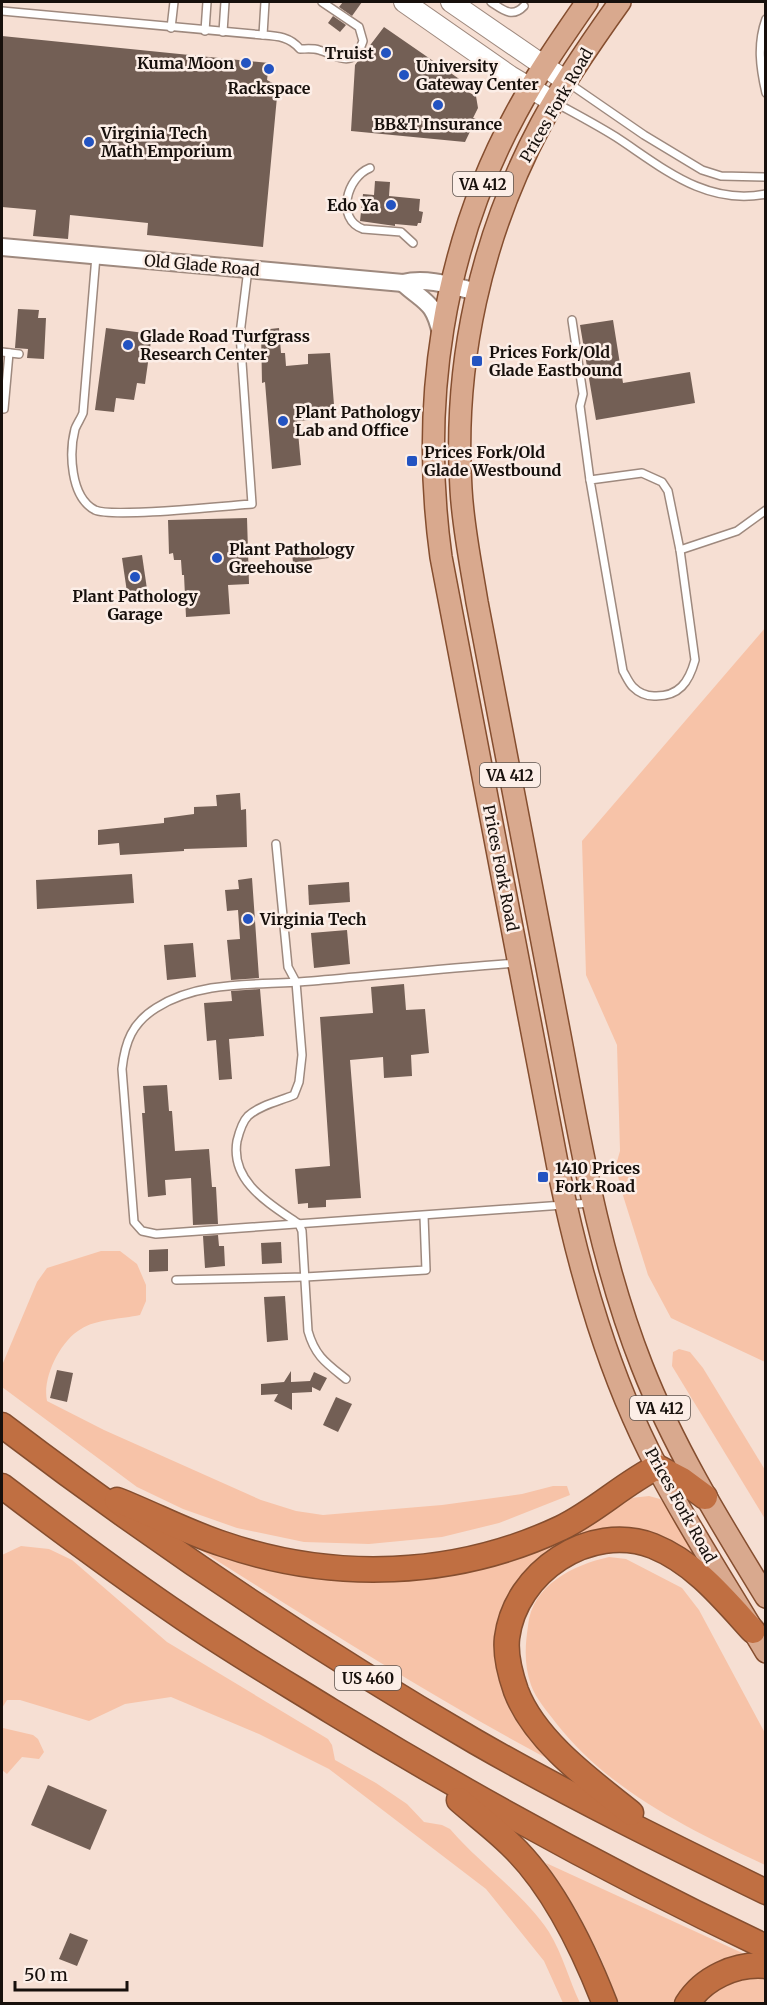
<svg xmlns="http://www.w3.org/2000/svg" width="767" height="2005" font-family="Merriweather,serif">
<rect width="100%" height="100%" fill="#f6dfd3"/>
<g fill="#f7c3a8">
<polygon points="765,628 766,1362 765,1362 671,1318 648,1275 620,1186 616,1165 620,1151 617,1045 586,975 582,841"/>
<path d="M101 1251H120L137 1264 146 1285V1301L140 1315C122 1319 96 1319 81 1329 60 1341 42 1378 47 1401L104 1430 261 1500 296 1511 323 1515 442 1505 522 1494 553 1486H567L570 1495 499 1523 442 1537 369 1544 304 1542 237 1528 183 1509 137 1487 2 1387V1363H3L37 1282 47 1268Z"/>
<polygon points="679,1349 690,1352 703,1368 765,1470 765,1519 672,1366 673,1352"/>
<path d="M649 1496 660 1499 666 1505 708 1577 695 1566 580 1537 500 1639 565 1768C430 1697 301 1614 172 1532L373 1578 631 1498Z"/>
<path d="M21 1546 49 1549 72 1560 167 1642 328 1739 332 1745 335 1760 376 1783 407 1804 424 1822 442 1825 450 1829C481 1865 523 1893 549 1932 563 1955 569 1980 580 2003H563L544 1961 486 1889 329 1769 259 1734 171 1697 125 1704 89 1721 20 1700H7L2 1708V1555Z"/>
<path d="M609 1557 626 1559 682 1588 699 1610 765 1733V1865C689 1829 609 1791 556 1723 547 1711 536 1699 531 1685 524 1665 525 1646 528 1626 532 1585 573 1565 609 1557Z"/>
<polygon points="2,1726 3,1728 33,1735 38,1739 44,1752 39,1759 22,1757 7,1774 2,1770"/>
<polygon points="546,1863 751,1957 682,1992 673,2003 619,2003 599,1954 577,1911"/>
<path d="M759 1978 765 1980V2003L701 2004C720 1986 733 1980 759 1978Z"/>
</g>
<g fill="#735f55">
<polygon points="343,2 362,2 352,16 339,7"/>
<polygon points="333,16 346,25 340,32 328,23"/>
<polygon points="384,27 468,85 466,91 476,96 478,108 473,118 476,119 465,142 351,131 355,65"/>
<polygon points="2,36 269,63 267,80 278,86 263,247 147,235 148,223 70,215 68,239 33,236 36,210 2,207"/>
<polygon points="375,181 390,182 389,196 420,199 419,211 423,212 421,223 418,223 417,226 395,224 395,226 360,221 363,194 374,195"/>
<polygon points="18,309 39,310 38,318 46,318 44,359 27,358 28,349 15,348"/>
<polygon points="613,320 623,383 690,372 695,403 596,420 580,325"/>
<polygon points="106,328 152,334 145,384 137,383 134,400 116,398 114,412 95,410"/>
<polygon points="279,328 281,353 285,353 286,366 308,364 308,354 330,353 335,418 297,421 301,465 272,469 265,382 262,383 261,330"/>
<polygon points="247,518 249,584 228,585 230,614 186,617 184,575 182,575 181,560 174,560 173,553 169,554 168,520"/>
<polygon points="328,547 329,558 293,563 292,552"/>
<polygon points="142,555 148,596 128,599 122,558"/>
<polygon points="240,793 241,810 246,809 247,847 184,849 184,851 120,855 119,843 98,845 98,830 164,823 164,818 194,814 194,807 217,806 216,795"/>
<polygon points="132,874 134,903 37,909 36,880"/>
<polygon points="252,878 259,978 231,980 227,940 240,939 238,910 227,911 225,890 239,889 238,880"/>
<polygon points="349,882 350,902 309,905 308,885"/>
<polygon points="347,930 350,964 314,968 311,933"/>
<polygon points="193,943 196,977 167,980 164,945"/>
<polygon points="404,984 406,1010 425,1009 429,1053 411,1055 412,1076 384,1078 383,1057 350,1060 361,1198 326,1200 326,1207 308,1208 308,1203 298,1204 295,1169 330,1166 320,1017 373,1013 371,987"/>
<polygon points="260,989 264,1036 229,1039 232,1079 219,1080 216,1040 207,1041 204,1003 232,1001 231,991"/>
<polygon points="167,1085 169,1111 172,1111 175,1151 209,1149 212,1187 216,1187 218,1224 193,1225 191,1178 165,1180 166,1195 148,1197 142,1113 145,1113 143,1086"/>
<polygon points="218,1235 219,1246 224,1246 225,1266 205,1268 203,1236"/>
<polygon points="281,1242 282,1263 262,1264 261,1243"/>
<polygon points="168,1249 168,1271 149,1272 149,1250"/>
<polygon points="285,1296 288,1340 267,1342 264,1297"/>
<polygon points="57,1370 73,1373 67,1402 50,1398"/>
<polygon points="291,1371 291,1382 310,1381 314,1372 327,1378 320,1391 312,1387 312,1392 292,1393 292,1410 274,1401 278,1394 261,1395 261,1384 284,1382"/>
<polygon points="336,1397 352,1404 338,1432 323,1425"/>
<polygon points="48,1785 107,1810 90,1850 31,1825"/>
<polygon points="70,1933 88,1940 77,1966 59,1959"/>
</g>
<g fill="none" stroke-linecap="round" stroke-linejoin="round">
<g stroke="#9e897e" stroke-width="10">
<g id="service">
<path d="M491 2C502 9 512 19 524 6"/>
<polyline points="2,11 263,35 265,2"/>
<path d="M766 19C757 44 760 67 766 93"/>
<polyline points="171,28 174,2"/>
<polyline points="205,31 207,2"/>
<polyline points="223,32 225,2"/>
<path d="M263 35C278 36 290 37 300 49 306 49 313 48 319 50 339 56 353 70 363 41L359 27 322 2"/>
<polyline points="567,82 644,135 702,170 721,176 766,177"/>
<path d="M556 103C576 114 597 125 616 137 662 167 705 206 766 194"/>
<path d="M370 168C347 177 335 219 363 229L401 232 413 243"/>
<path d="M96 256 83 413C81 418 77 424 75 429 69 452 70 497 95 510 112 518 225 506 252 504L240 334 248 269"/>
<polyline points="572,320 583,394 580,406 590,480"/>
<polyline points="2,352 19,354"/>
<polyline points="4,409 9,353"/>
<path d="M642 473 662 482 668 491 680 550 695 660C689 682 679 697 654 696 647 696 639 693 633 687 629 683 626 676 623 671L590 480Z"/>
<polyline points="680,550 737,531 766,510"/>
<path d="M276 844 288 967 296 982 302 1055 299 1082 294 1095C280 1101 260 1105 248 1116 242 1122 239 1133 237 1141 230 1182 270 1204 299 1224L302 1231 308 1331C315 1356 326 1363 346 1379"/>
<path d="M516 963C448 968 380 975 312 981 260 986 201 979 156 1008 132 1023 125 1042 122 1069L134 1222 142 1231 156 1234 591 1203"/>
<polyline points="176,1280 305,1277 426,1270 424,1216"/>
</g>
</g>
<g stroke="#9e897e" stroke-width="20">
<g id="tertiary">
<path d="M2 247 403 283C427 277 453 286 477 292"/>
<path d="M403 283C425 303 434 301 441 334"/>
</g>
</g>
<g stroke="#9e897e" stroke-width="22">
<g id="secondary">
<polyline points="404,2 510,76 554,102"/>
<polyline points="451,2 566,81"/>
</g>
</g>
<g stroke="#854e2f" stroke-width="24">
<g id="primary">
<path d="M587 2C562 38 537 74 516 113 442 249 420 404 441 557L559 1173C580 1274 609 1376 657 1467 690 1530 730 1591 766 1652"/>
<path d="M620 2C592 41 564 81 541 124 481 236 453 363 461 489 463 527 471 565 477 602 504 743 531 884 558 1025 580 1140 599 1257 642 1366 674 1448 720 1522 766 1597"/>
</g>
</g>
<g stroke="#854e2f" stroke-width="27">
<g id="motorway">
<path d="M2 1425C153 1540 311 1646 476 1742 570 1796 668 1844 766 1892"/>
<path d="M2 1486C61 1531 120 1575 182 1617 230 1650 281 1680 331 1711 472 1797 616 1876 766 1947"/>
<path d="M117 1500C153 1514 186 1532 223 1544 333 1582 455 1578 561 1528 596 1511 623 1484 657 1467L682 1480 705 1497"/>
<path d="M459 1800C476 1815 495 1829 511 1845 554 1886 584 1950 605 2004"/>
<path d="M631 1813C591 1781 535 1741 516 1691 510 1674 505 1656 507 1638 515 1572 590 1522 653 1546 695 1563 723 1598 753 1631"/>
<path d="M687 2004C703 1978 736 1963 766 1966"/>
</g>
</g>
<use href="#service" stroke="#fff" stroke-width="7"/>
<use href="#tertiary" stroke="#fff" stroke-width="16"/>
<use href="#secondary" stroke="#fff" stroke-width="20"/>
<use href="#primary" stroke="#d9a98e" stroke-width="21"/>
<use href="#motorway" stroke="#c06f42" stroke-width="24"/>
</g>
<g fill="#2353c1" stroke="#fceee7" stroke-width="2">
<circle cx="386" cy="53" r="6"/>
<circle cx="246" cy="63" r="6"/>
<circle cx="269" cy="69" r="6"/>
<circle cx="404" cy="75" r="6"/>
<circle cx="438" cy="105" r="6"/>
<circle cx="89" cy="142" r="6"/>
<circle cx="391" cy="205" r="6"/>
<circle cx="128" cy="345" r="6"/>
<rect x="471" y="355" width="12" height="12" rx="3"/>
<circle cx="283" cy="421" r="6"/>
<rect x="406" y="455" width="12" height="12" rx="3"/>
<circle cx="217" cy="558" r="6"/>
<circle cx="135" cy="577" r="6"/>
<circle cx="248" cy="919" r="6"/>
<rect x="537" y="1171" width="12" height="12" rx="3"/>
</g>
<g text-anchor="middle" dominant-baseline="central" stroke-width="5" stroke-linejoin="round" paint-order="stroke">
<g fill="#fceee7" stroke="#5c534e" stroke-width="1.5">
<rect x="453" y="172" width="60" height="24" rx="4.5"/>
<rect x="480" y="763" width="60" height="24" rx="4.5"/>
<rect x="630" y="1396" width="60" height="24" rx="4.5"/>
<rect x="335" y="1666" width="66" height="24" rx="4.5"/>
</g>
<g font-size="15" font-weight="bold" fill="#17100c">
<text x="483" y="184">VA 412</text>
<text x="510" y="775">VA 412</text>
<text x="660" y="1408">VA 412</text>
<text x="368" y="1678">US 460</text>
</g>
<g font-size="16" font-weight="bold" fill="#17100c" stroke="#fceee7" text-anchor="start">
<text x="374" y="53" text-anchor="end">Truist</text>
<text x="234" y="63" text-anchor="end">Kuma Moon</text>
<text x="416" y="66">University<tspan x="416" dy="18">Gateway Center</tspan></text>
<text x="269" y="88" text-anchor="middle">Rackspace</text>
<text x="438" y="124" text-anchor="middle">BB&amp;T Insurance</text>
<text x="101" y="133">Virginia Tech<tspan x="101" dy="18">Math Emporium</tspan></text>
<text x="379" y="205" text-anchor="end">Edo Ya</text>
<text x="140" y="336">Glade Road Turfgrass<tspan x="140" dy="18">Research Center</tspan></text>
<text x="489" y="352">Prices Fork/Old<tspan x="489" dy="18">Glade Eastbound</tspan></text>
<text x="295" y="412">Plant Pathology<tspan x="295" dy="18">Lab and Office</tspan></text>
<text x="424" y="452">Prices Fork/Old<tspan x="424" dy="18">Glade Westbound</tspan></text>
<text x="229" y="549">Plant Pathology<tspan x="229" dy="18">Greehouse</tspan></text>
<text x="135" y="596" text-anchor="middle">Plant Pathology<tspan x="135" dy="18">Garage</tspan></text>
<text x="260" y="919">Virginia Tech</text>
<text x="555" y="1168">1410 Prices<tspan x="555" dy="18">Fork Road</tspan></text>
</g>
<g font-size="16" fill="#17100c" stroke="#fceee7">
<text transform="translate(556 105) rotate(-60)">Prices Fork Road</text>
<text transform="translate(202 265) rotate(5)">Old Glade Road</text>
<text transform="translate(501 868) rotate(79)">Prices Fork Road</text>
<text transform="translate(681 1505) rotate(61)">Prices Fork Road</text>
</g>
</g>
<rect width="767" height="2005" fill="none" stroke="#17100c" stroke-width="6"/>
<path d="M15 1981v9h112v-9" fill="none" stroke="#17100c" stroke-width="3"/>
<text x="24" y="1981" font-size="18" fill="#17100c" stroke="#fceee7" stroke-width="4.5" paint-order="stroke">50 m</text>
</svg>
